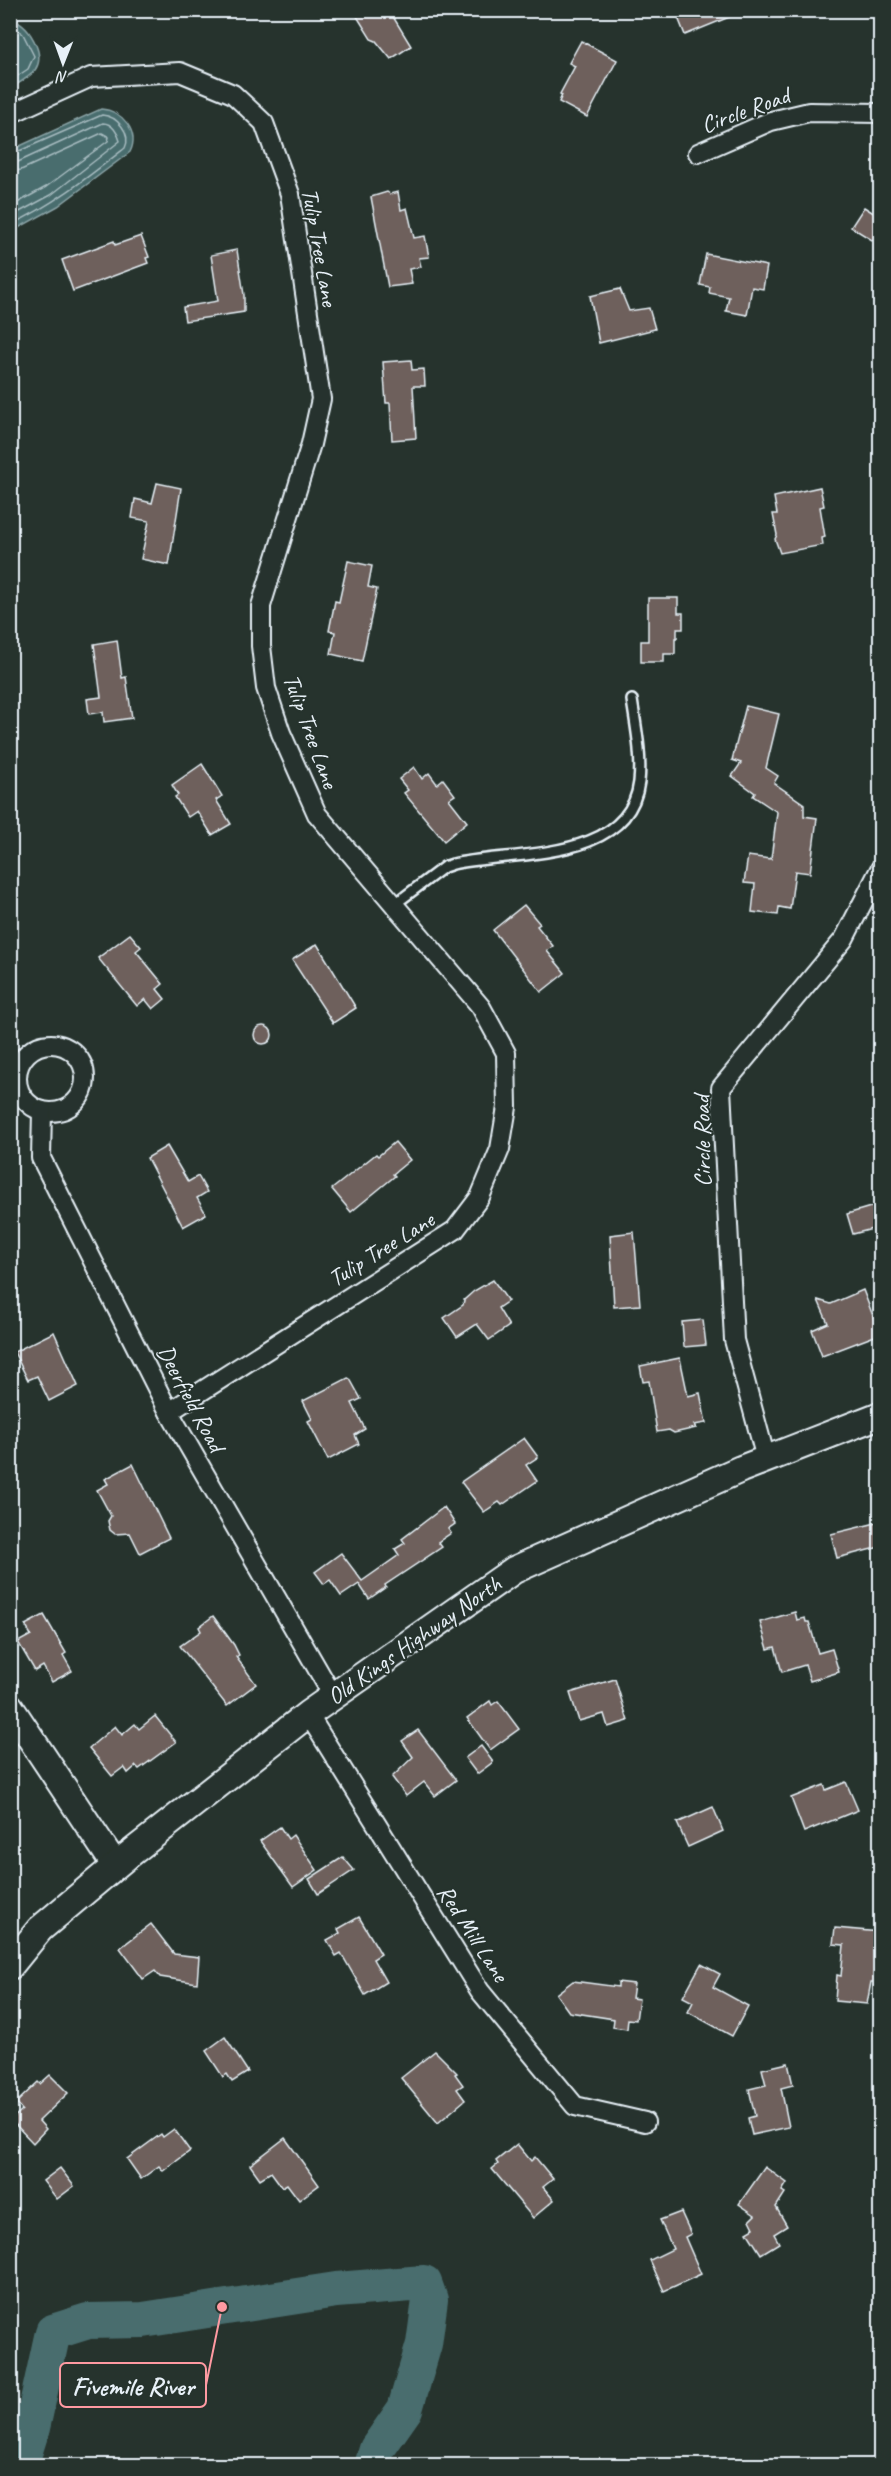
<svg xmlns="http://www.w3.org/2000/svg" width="891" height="2476" font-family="Caveat,sans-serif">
<rect width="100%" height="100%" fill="#26332d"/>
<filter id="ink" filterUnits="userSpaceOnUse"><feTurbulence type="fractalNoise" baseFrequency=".0167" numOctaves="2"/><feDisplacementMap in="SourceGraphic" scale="12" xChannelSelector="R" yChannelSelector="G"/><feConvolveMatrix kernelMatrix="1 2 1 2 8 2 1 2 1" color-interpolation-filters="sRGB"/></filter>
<g filter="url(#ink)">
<g fill="#496d6e" stroke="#89a2a5" stroke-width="1.5">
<path d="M11 18C24 25 30 31 36 45 46 69 29 77 11 88Z"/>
<path d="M101 109C122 110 140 132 130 152L58 206 11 232V150Z"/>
</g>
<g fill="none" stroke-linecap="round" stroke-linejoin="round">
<g stroke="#a8bcc1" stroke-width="1.5">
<polyline points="10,24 23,34 34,56 28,69 10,81"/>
<path d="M10 155 102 115C117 116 132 133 125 148 88 177 53 205 10 225"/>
<path d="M10 163 18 162 103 123C112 123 118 133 120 141L51 195 10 217"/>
<polyline points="10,172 21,170 102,133 109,137 108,141 46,187 10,207"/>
</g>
<polyline stroke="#496d6e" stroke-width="36" points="20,2466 32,2428 53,2332 88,2321 143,2320 336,2290 424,2283 430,2300 424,2344 405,2409 377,2449 372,2466"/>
</g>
<g fill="#6e615b" stroke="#e8f1f8" stroke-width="1.5">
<polygon points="353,10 389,10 411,46 391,59 376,41 371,39"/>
<polygon points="675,10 744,11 685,35"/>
<polygon points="581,41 617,60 587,117 559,102 562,95 560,94 575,66 569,63"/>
<polygon points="387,192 390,194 398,192 401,210 407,208 414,238 425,236 429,257 419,258 421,267 409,269 412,284 388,287 371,197"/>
<polygon points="864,207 880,217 880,245 851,227"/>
<polygon points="141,236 149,257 146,258 148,263 73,291 62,260 114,241 115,245"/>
<polygon points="237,250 244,295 244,312 185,321 183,307 218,301 211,255"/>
<polygon points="706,254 767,266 763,289 752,287 747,315 726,311 729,297 709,293 710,287 700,285"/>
<polygon points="620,289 629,311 649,308 655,329 599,343 590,296"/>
<polygon points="411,360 412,370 424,369 425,386 413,386 416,438 392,440 390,403 386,403 383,362"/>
<polygon points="157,483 181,488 169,565 141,559 149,521 132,518 135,499 152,503"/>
<polygon points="820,487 824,506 820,507 825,537 822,538 823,545 780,553 775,539 777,535 773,514 777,514 774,497"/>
<polygon points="348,561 372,566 368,587 377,589 362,661 331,654 335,632 329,631 335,601 339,602"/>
<polygon points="648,598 678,598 678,613 683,613 683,629 677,629 677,638 675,638 675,654 664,654 664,662 641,662 641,641 648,641"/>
<polygon points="117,640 122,678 126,677 132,718 104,722 103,712 89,714 87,699 101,697 94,644"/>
<polygon points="746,706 779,714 766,768 778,776 774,783 804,804 804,816 817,818 810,873 795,871 790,909 779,907 778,915 752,912 755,884 744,883 748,856 771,859 777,812 753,796 755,793 732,776 741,763 732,760"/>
<polygon points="202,764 222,796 216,800 231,824 212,835 197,811 188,817 175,797 178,795 172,785"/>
<polygon points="414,767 422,779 429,773 437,784 443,779 455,795 449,799 467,822 444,841 404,793 408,790 399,779"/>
<polygon points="524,905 540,924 537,926 553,946 547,951 565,973 541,992 493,930"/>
<polygon points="130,934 141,947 136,951 163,984 157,989 165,999 153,1009 145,999 137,1006 98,958"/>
<polygon points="317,944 356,1008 333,1023 292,960"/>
<circle cx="263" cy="1035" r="9"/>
<polygon points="395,1142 410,1160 393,1174 395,1176 351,1212 332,1189 376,1154 378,1156"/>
<polygon points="167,1146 188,1182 198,1176 207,1192 197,1198 206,1214 183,1227 147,1158"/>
<polygon points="874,1206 880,1227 853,1234 847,1214"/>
<polygon points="634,1232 640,1305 614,1307 610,1235"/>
<polygon points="493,1280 508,1301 498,1308 509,1326 489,1340 477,1324 457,1337 444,1318 463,1305 464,1300 474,1291"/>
<polygon points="863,1290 880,1334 822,1356 812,1330 828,1323 818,1300 831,1304"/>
<polygon points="703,1320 706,1345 684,1347 682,1322"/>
<polygon points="54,1332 78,1386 49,1401 37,1376 28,1380 14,1352"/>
<polygon points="680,1358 688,1396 700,1393 706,1423 694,1425 696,1428 674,1433 669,1430 657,1432 649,1381 643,1382 640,1366"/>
<polygon points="348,1378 350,1379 361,1399 352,1403 365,1429 355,1435 359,1444 328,1460 308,1421 312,1419 303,1401"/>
<polygon points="524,1438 538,1457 526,1465 537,1481 502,1505 499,1502 484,1512 461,1482"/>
<polygon points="133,1464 169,1538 140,1553 130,1533 115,1534 110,1530 108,1521 111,1516 97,1490 108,1484 105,1479"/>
<polygon points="444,1507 455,1524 448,1529 451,1533 438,1542 442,1547 385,1585 386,1587 369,1599 359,1584 341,1596 330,1580 324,1584 315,1572 341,1553 362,1581 399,1555 395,1549 405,1543 402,1539"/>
<polygon points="880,1522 880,1547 837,1558 831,1534"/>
<polygon points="795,1612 797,1620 805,1618 806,1622 809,1622 818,1653 832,1649 839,1672 810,1681 805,1665 782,1672 775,1647 768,1649 760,1622"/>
<polygon points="44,1615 66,1653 63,1655 72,1671 52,1682 43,1666 35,1671 18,1642 31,1635 25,1625"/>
<polygon points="213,1616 234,1645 239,1655 236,1657 256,1684 227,1706 180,1646 201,1631 199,1627"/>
<polygon points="615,1679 628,1721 608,1727 604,1714 579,1721 570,1693"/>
<polygon points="490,1701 492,1705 498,1701 519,1729 490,1750 467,1718"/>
<polygon points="155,1716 176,1742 139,1769 136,1766 128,1773 124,1767 112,1776 89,1748 115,1726 122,1735 135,1724 139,1729"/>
<polygon points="418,1730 456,1780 435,1796 424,1782 406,1796 392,1777 413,1757 402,1741"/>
<polygon points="481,1746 493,1762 477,1774 465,1758"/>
<polygon points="846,1782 858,1810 804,1832 791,1798 824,1785 826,1790"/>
<polygon points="713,1807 723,1831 688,1847 677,1823"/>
<polygon points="280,1827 288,1839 293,1835 317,1870 293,1887 260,1841"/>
<polygon points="343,1857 354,1870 318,1894 309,1879"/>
<polygon points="359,1917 381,1954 373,1959 386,1982 365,1995 341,1953 336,1956 327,1940 340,1933 338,1929"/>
<polygon points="151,1924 174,1954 199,1957 197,1983 160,1977 155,1971 143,1979 120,1948"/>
<polygon points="835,1928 880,1932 880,1982 871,1982 867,2004 835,2001 837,1975 841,1976 844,1945 833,1944"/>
<polygon points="701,1964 720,1974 713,1987 748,2006 732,2036 688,2012 693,2002 683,1997"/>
<polygon points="573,1981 618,1987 618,1982 634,1984 632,1998 639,1999 636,2020 628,2019 627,2029 613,2027 614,2019 569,2012 556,1994"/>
<polygon points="225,2037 248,2072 232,2082 227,2074 223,2077 206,2051"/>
<polygon points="435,2051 457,2073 455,2074 463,2085 457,2089 465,2100 438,2123 401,2078"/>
<polygon points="788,2063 793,2085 781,2088 789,2127 752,2135 748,2118 755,2116 749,2089 766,2085 762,2069"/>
<polygon points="50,2075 68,2093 39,2121 46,2129 33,2143 11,2120 22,2110 16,2103 38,2082 40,2084"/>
<polygon points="174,2129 190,2151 163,2171 159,2166 141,2179 127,2159 161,2134 163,2137"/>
<polygon points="285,2138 319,2185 299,2200 287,2184 282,2187 271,2172 260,2179 250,2165"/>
<polygon points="517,2144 531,2161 535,2157 553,2179 543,2187 554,2200 533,2218 492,2169 498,2164 496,2161"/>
<polygon points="765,2167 787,2183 782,2191 785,2193 776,2207 787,2226 774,2234 779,2243 761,2254 747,2232 754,2228 750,2220 755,2215 739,2204"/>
<polygon points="60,2168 74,2186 57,2199 43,2181"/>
<polygon points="681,2212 691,2234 685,2237 701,2274 664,2291 650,2260 673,2249 660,2220"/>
</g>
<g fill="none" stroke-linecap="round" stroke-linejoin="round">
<g stroke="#e8f1f8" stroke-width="14">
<path id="lane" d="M395 904 444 867 453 864C512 851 629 863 639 782 642 755 636 727 632 700"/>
</g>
<g stroke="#e8f1f8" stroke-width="22">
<g id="street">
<polyline points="10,114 91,77 180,72 233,94 264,123 290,194 321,399 311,444 261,606 261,646 266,688 281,733 317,814 481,1007 506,1053 507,1107 500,1149 480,1197 455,1230 169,1412"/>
<polyline points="698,153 771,121 809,112 880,113"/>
<circle cx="51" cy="1078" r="34"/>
<polyline points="42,1111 41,1158 169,1412 333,1696"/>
<polyline points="766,1459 734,1340 721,1088 844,939 880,869"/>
<polyline points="308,1714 480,1991 575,2106 645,2122"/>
</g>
</g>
<g stroke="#e8f1f8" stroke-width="30">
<g id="secondary">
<polyline points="10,1707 115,1865"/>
<polyline points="10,1966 40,1929 126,1857 308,1714 514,1570 741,1469 880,1415"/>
</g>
</g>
<use href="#lane" stroke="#26332d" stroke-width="9"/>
<use href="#street" stroke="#26332d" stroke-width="18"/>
<use href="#secondary" stroke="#26332d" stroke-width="26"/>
</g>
</g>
<g text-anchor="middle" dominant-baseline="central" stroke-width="4.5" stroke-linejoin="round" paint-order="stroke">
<g font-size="24" fill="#e8f1f8" stroke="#26332d">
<text transform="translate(745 110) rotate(-20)">Circle Road</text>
<text transform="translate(320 247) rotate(80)">Tulip Tree Lane</text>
<text transform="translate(311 731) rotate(70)">Tulip Tree Lane</text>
<text transform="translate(702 1141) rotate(-91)">Circle Road</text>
<text transform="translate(381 1249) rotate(-32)">Tulip Tree Lane</text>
<text transform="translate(191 1398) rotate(62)">Deerfield Road</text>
<text transform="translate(414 1640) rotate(-35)">Old Kings Highway North</text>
<text transform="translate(473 1933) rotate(57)">Red Mill Lane</text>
</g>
</g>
<path fill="none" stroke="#ff9aa2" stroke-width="2" d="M222 2307L206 2385"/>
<circle fill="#ff9aa2" stroke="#26332d" stroke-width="2" cx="222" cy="2307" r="6"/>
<rect fill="#26332d" stroke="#ff9aa2" stroke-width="2" x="60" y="2363" width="146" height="44" rx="6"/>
<g font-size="26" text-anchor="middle" font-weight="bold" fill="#e8f1f8">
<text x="133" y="2395">Fivemile River</text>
</g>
<rect width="891" height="2476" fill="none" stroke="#26332d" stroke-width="36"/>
<rect x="18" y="18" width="855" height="2440" fill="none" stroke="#e8f1f8" stroke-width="2" filter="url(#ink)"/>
<g transform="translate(63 63) rotate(181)" stroke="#26332d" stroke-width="4.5" paint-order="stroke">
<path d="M0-4.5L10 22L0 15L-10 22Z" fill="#e8f1f8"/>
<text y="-9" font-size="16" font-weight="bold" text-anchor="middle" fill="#e8f1f8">N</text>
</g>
</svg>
